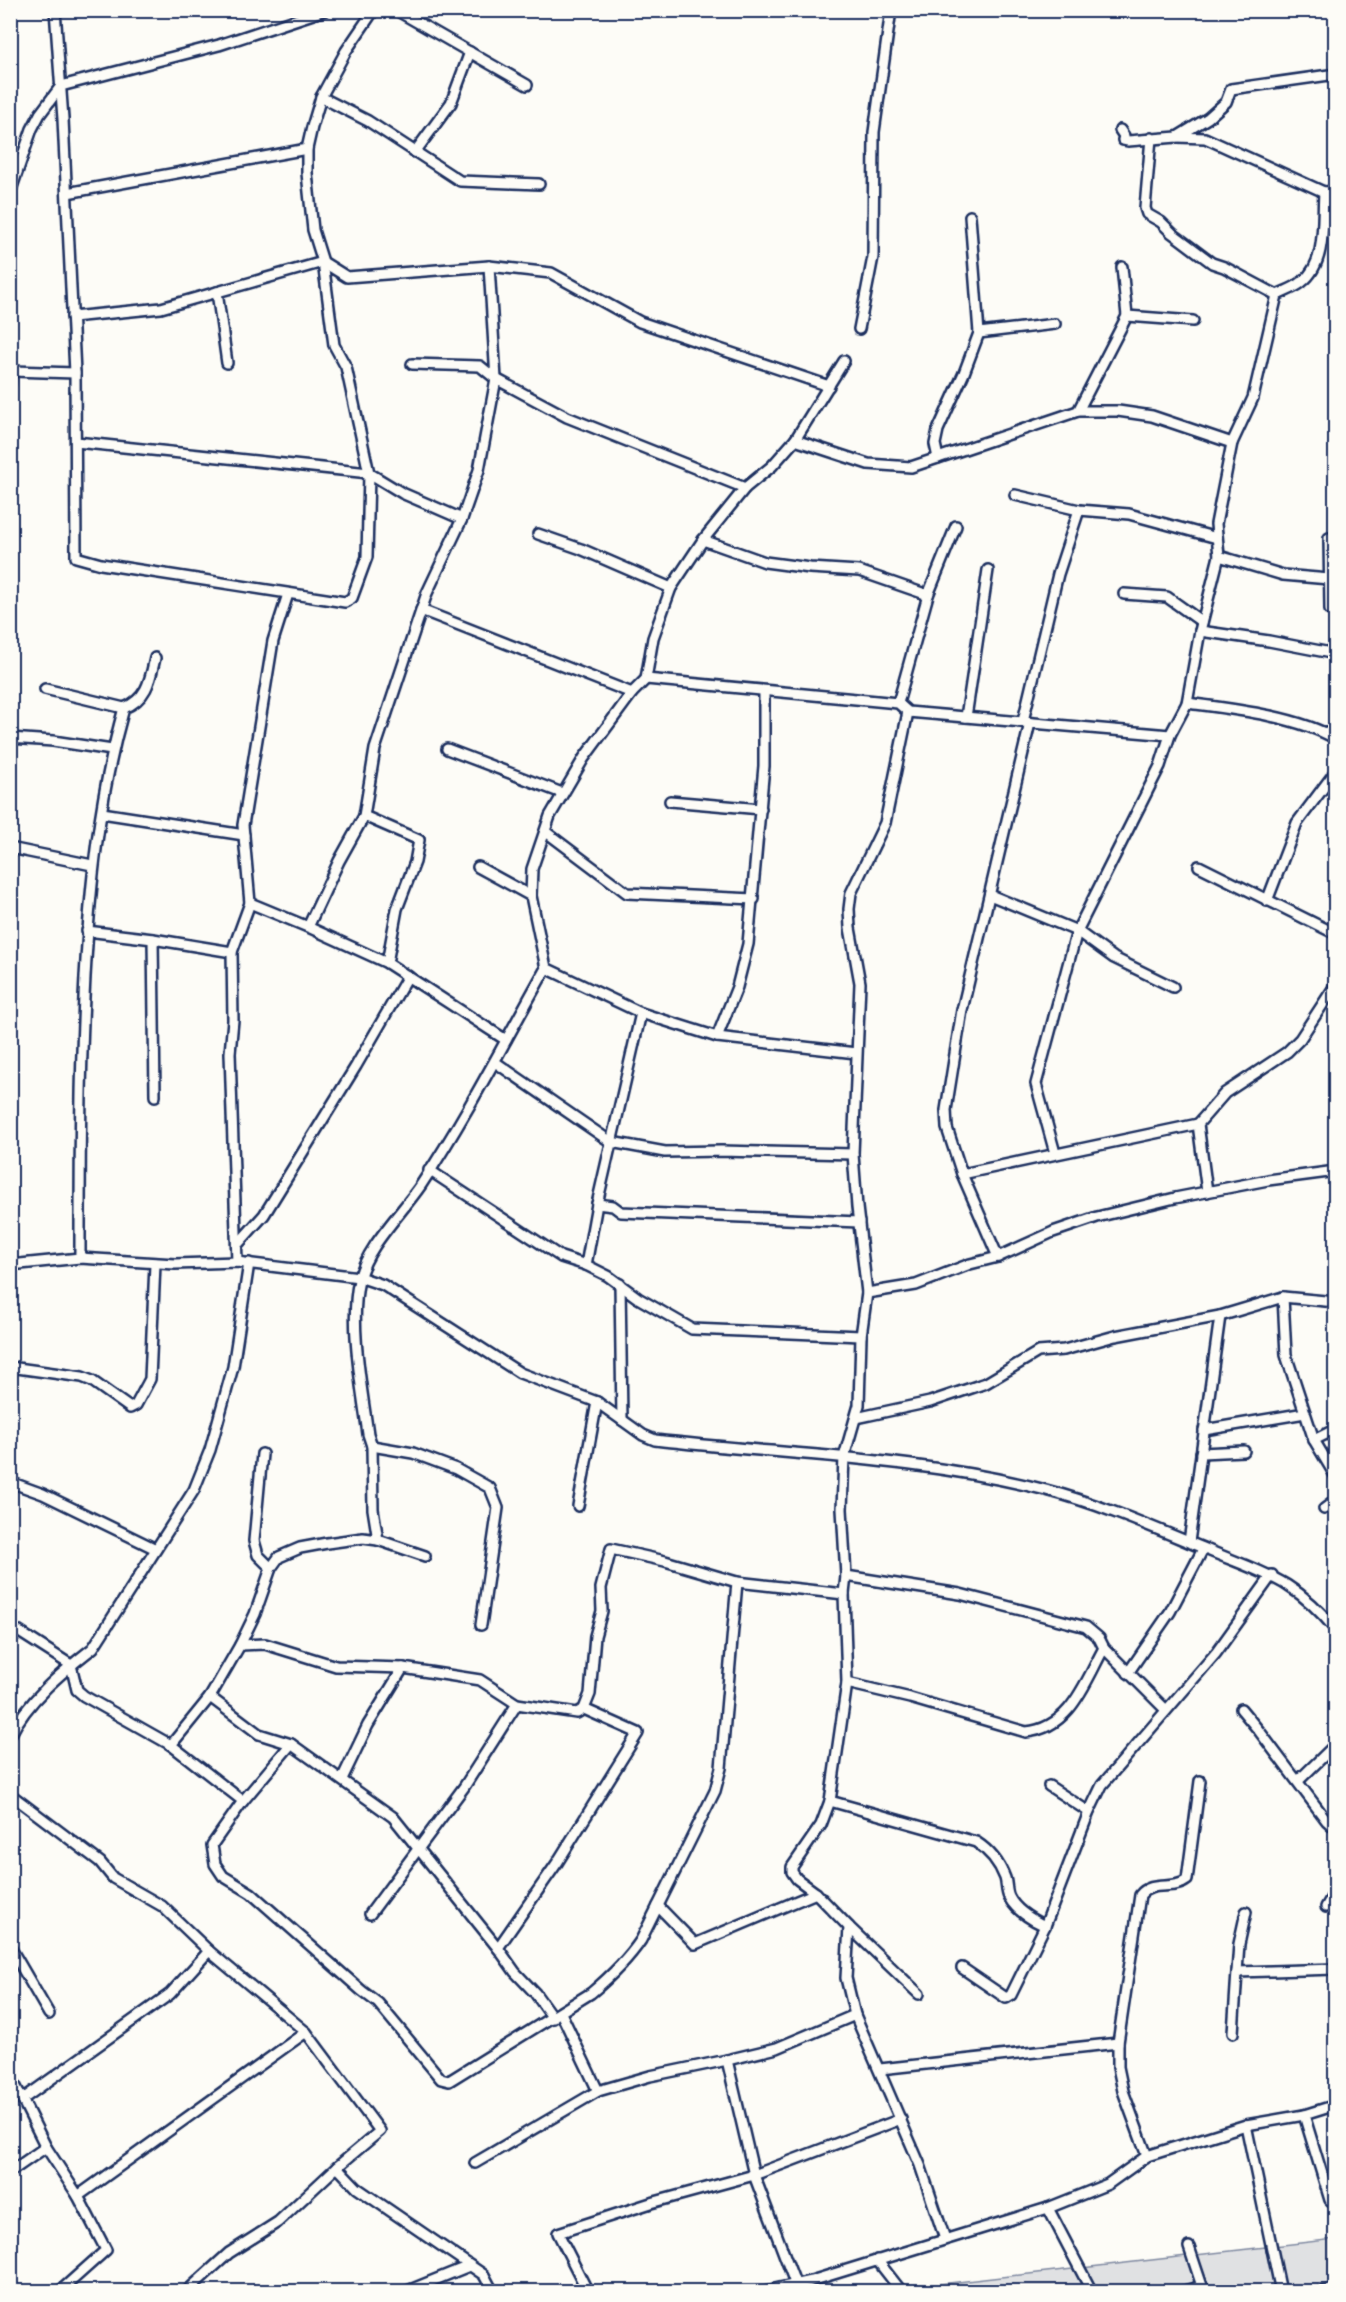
<svg xmlns="http://www.w3.org/2000/svg" width="1346" height="2302" font-family="'Comic Neue',sans-serif">
<rect width="100%" height="100%" fill="#fdfcf7"/>
<filter id="ink" filterUnits="userSpaceOnUse"><feTurbulence type="fractalNoise" baseFrequency=".0167" numOctaves="2"/><feDisplacementMap in="SourceGraphic" scale="12" xChannelSelector="R" yChannelSelector="G"/><feConvolveMatrix kernelMatrix="1 2 1 2 8 2 1 2 1" color-interpolation-filters="sRGB"/></filter>
<g filter="url(#ink)">
<polygon fill="#e0e1e3" stroke="#7e88a0" stroke-width="1.5" points="1335,2239 1335,2291 879,2291"/>
<g fill="none" stroke-linecap="round" stroke-linejoin="round">
<g stroke="#1b2f5e" stroke-width="14">
<g id="minor">
<polyline points="55,10 63,119 75,373 76,557 101,564 345,602 352,598 367,557 369,473 346,367 334,345 323,262 313,230 307,173 307,149 312,127 321,97 346,51 374,10"/>
<polyline points="396,10 527,85"/>
<polyline points="321,97 368,121 460,181 539,184"/>
<polyline points="1120,130 1124,136 1123,140 1128,141 1177,137 1208,118 1226,102 1231,89 1336,74"/>
<polyline points="1177,137 1205,138 1324,192 1336,191"/>
<polyline points="1151,138 1145,208 1147,214 1161,222 1172,233 1212,263 1224,267 1277,295"/>
<polyline points="415,152 451,103 470,52"/>
<polyline points="10,193 32,129 40,114 61,86 219,45 325,10"/>
<polyline points="67,193 307,149"/>
<polyline points="217,292 227,363"/>
<polyline points="1127,316 1193,321"/>
<polyline points="72,317 161,308 323,262 347,277 489,266 551,273 640,322 829,386"/>
<polyline points="859,329 873,257 874,132 891,10"/>
<polyline points="979,333 1055,324"/>
<polyline points="412,364 480,366 496,379 567,417 745,488"/>
<polyline points="12,371 75,373"/>
<polyline points="10,384 11,366"/>
<polyline points="1078,411 1127,316 1122,267"/>
<polyline points="795,440 868,464 911,467 1078,411 1118,411 1152,416 1232,443"/>
<polyline points="76,442 369,473 402,493 462,519"/>
<polyline points="938,458 935,444 938,430 964,373 979,333 970,216"/>
<polyline points="1015,495 1079,510 1129,514 1217,538"/>
<polyline points="538,534 581,549 671,588"/>
<polyline points="1329,538 1330,610"/>
<polyline points="703,540 765,562 810,568 859,571 928,595"/>
<polyline points="1219,556 1283,575 1329,579"/>
<polyline points="1124,594 1167,597 1202,622"/>
<polyline points="421,610 632,693"/>
<polyline points="1200,631 1269,641 1336,654"/>
<polyline points="646,679 898,703 908,712 1170,735"/>
<polyline points="45,689 124,708"/>
<polyline points="898,703 928,595 956,526"/>
<path d="M1187 703C1232 709 1297 716 1336 739"/>
<polyline points="908,712 885,823 851,893 849,909 850,928 860,983 853,1154 857,1207 867,1293 861,1336 859,1405 844,1457 842,1509 846,1576 844,1594 847,1683 830,1801 821,1825 792,1867 792,1872 797,1879 816,1893 849,1927 846,1978 855,2015 920,2165 945,2239"/>
<polyline points="966,717 988,570"/>
<polyline points="1023,721 1058,574 1079,510"/>
<polyline points="10,738 53,741 112,750"/>
<polyline points="447,749 562,793"/>
<polyline points="670,801 761,809"/>
<polyline points="102,813 244,835"/>
<polyline points="546,832 627,893 754,899"/>
<polyline points="10,848 92,865"/>
<polyline points="1199,866 1336,934"/>
<polyline points="478,867 531,896"/>
<polyline points="990,895 1077,931 1114,958 1173,987"/>
<polyline points="1267,901 1297,823 1336,771"/>
<polyline points="250,903 308,927 387,963 506,1040"/>
<polyline points="308,927 339,861 364,816"/>
<polyline points="87,931 153,939 232,952"/>
<polyline points="153,939 155,1096"/>
<polyline points="387,963 397,909 415,862 419,840 364,816 375,749 427,593 462,519 479,470 496,379 489,266"/>
<polyline points="546,968 641,1013 717,1037 856,1053"/>
<polyline points="717,1037 737,987 748,944 764,766 764,692"/>
<polyline points="495,1062 611,1142 665,1152 721,1151 853,1154"/>
<path d="M1055 1153 1036 1084 1077 931 1160 766 1170 735 1187 703 1200 631 1219 556 1216 524 1232 443 1253 398 1277 295C1285 291 1295 288 1302 282 1327 263 1322 221 1324 192"/>
<polyline points="429,1170 561,1257 586,1265 608,1276 638,1298 692,1329 861,1336"/>
<polyline points="962,1174 1198,1124"/>
<polyline points="1207,1192 1198,1124 1225,1093 1287,1052 1300,1039 1336,984"/>
<polyline points="597,1204 613,1206 621,1212 859,1222"/>
<polyline points="237,1245 264,1215 356,1066 408,976"/>
<polyline points="998,1257 962,1174 947,1128 946,1110 962,1010 1030,723"/>
<path d="M80 1258C80 1164 80 1071 85 977 90 886 99 796 124 708 147 699 150 680 155 658"/>
<polyline points="237,1262 230,1053 233,1020 232,952 250,903 243,825 273,641 288,594"/>
<path d="M10 1265 80 1258 175 1264 237 1262 359 1277 383 1285 520 1373 597 1402 643 1435 655 1440C785 1455 918 1457 1046 1490 1100 1504 1152 1527 1203 1548 1261 1573 1293 1577 1336 1630"/>
<polyline points="586,1265 597,1204 641,1013"/>
<polyline points="620,1284 622,1420"/>
<polyline points="867,1293 916,1285 970,1264 998,1257 1053,1232 1097,1217 1175,1198 1268,1180 1336,1171"/>
<polyline points="1283,1297 1286,1355 1314,1440 1336,1477"/>
<polyline points="10,1367 82,1377 92,1381 130,1408 136,1405 150,1379 155,1264"/>
<polyline points="856,1418 930,1402 986,1383 1038,1352 1064,1350 1115,1336 1220,1316 1283,1297 1336,1302"/>
<polyline points="1204,1430 1305,1413"/>
<polyline points="1314,1440 1336,1429"/>
<polyline points="372,1446 413,1453 456,1469 490,1488 498,1508 481,1625"/>
<polyline points="1201,1453 1244,1451"/>
<polyline points="262,1454 254,1541 258,1555 271,1568"/>
<polyline points="10,1482 43,1494 156,1549"/>
<polyline points="578,1506 597,1402"/>
<polyline points="1324,1509 1336,1500"/>
<polyline points="378,1540 425,1556"/>
<polyline points="1189,1542 1220,1316"/>
<path d="M846 1576 960 1594 1086 1627 1099 1638 1104 1648C1085 1682 1071 1728 1026 1732L910 1698 847 1683"/>
<polyline points="10,1626 71,1665 77,1690 84,1696 171,1745 243,1801"/>
<polyline points="240,1645 265,1644 336,1666 403,1668 480,1680 517,1704 577,1713 584,1709 590,1694 595,1636 602,1611 601,1588 611,1549 665,1561 737,1582 844,1594"/>
<polyline points="1104,1648 1166,1710"/>
<polyline points="1128,1673 1170,1612 1203,1549"/>
<polyline points="210,1697 259,1734 291,1744 393,1817 498,1948 515,1972 535,1993 553,2018"/>
<polyline points="1241,1709 1260,1732 1327,1821 1336,1829"/>
<path d="M10 1736C27 1701 62 1672 93 1648L194 1490 210 1450 233 1367 249 1263"/>
<path d="M291 1744 243 1801 212 1845 215 1864 223 1876 251 1893 362 1991 378 2003 441 2079 449 2081 591 1993C610 1977 627 1961 641 1940L715 1791 721 1768 737 1582"/>
<path d="M171 1745 210 1697 240 1645 255 1614 271 1568 279 1557 300 1548 327 1543 363 1538 378 1540 373 1509 372 1446 368 1434C362 1390 349 1323 359 1280 366 1247 402 1213 421 1185 467 1115 505 1041 546 968L531 896 532 869 550 816 584 758 632 693 646 679 653 638 671 588 703 540 745 488 772 466 795 440 844 361"/>
<polyline points="342,1779 368,1725 403,1668"/>
<polyline points="1298,1781 1336,1744"/>
<polyline points="1049,1786 1089,1812"/>
<polyline points="10,1794 100,1862 113,1878 162,1906 209,1951 306,2032 380,2131 337,2167"/>
<path d="M830 1801 976 1842C990 1851 999 1862 1005 1878 1007 1884 1006 1891 1009 1897 1016 1911 1032 1920 1045 1926"/>
<polyline points="658,1906 695,1944 816,1893"/>
<polyline points="1326,1907 1336,1890"/>
<polyline points="370,1914 464,1787 517,1704"/>
<polyline points="849,1927 919,1994"/>
<polyline points="10,1947 49,2014"/>
<polyline points="498,1948 557,1863 638,1733 584,1709"/>
<polyline points="962,1968 1006,1998 1011,1995 1045,1926 1089,1812 1102,1785 1216,1653 1272,1575"/>
<polyline points="1237,1972 1239,1944 1246,1912"/>
<polyline points="561,2013 598,2091"/>
<polyline points="1233,2033 1237,1972 1336,1969"/>
<polyline points="727,2060 754,2175 795,2283"/>
<polyline points="880,2069 1118,2043"/>
<polyline points="10,2075 46,2147 78,2196 106,2250 59,2292"/>
<polyline points="23,2099 170,1994 209,1951"/>
<polyline points="1304,2115 1330,2200"/>
<polyline points="1246,2125 1281,2292"/>
<path d="M1147 2156 1123 2091 1118 2067V2043L1140 1895C1152 1880 1173 1891 1187 1880L1200 1781"/>
<polyline points="475,2163 598,2091 650,2076 727,2060 777,2048 855,2015"/>
<polyline points="10,2172 46,2147"/>
<polyline points="78,2196 306,2032"/>
<polyline points="1048,2208 1092,2292"/>
<polyline points="1189,2247 1204,2292"/>
<polyline points="877,2260 902,2292"/>
<polyline points="186,2292 229,2253 278,2222 337,2167 357,2188 484,2275 493,2292"/>
<polyline points="405,2292 469,2266"/>
<polyline points="588,2292 558,2233 651,2203 754,2175 901,2119"/>
<polyline points="761,2292 811,2281 1048,2208 1108,2184 1147,2156 1211,2136 1246,2125 1304,2115 1336,2105"/>
<polyline points="1181,2292 1202,2286"/>
<polyline points="1320,2292 1336,2289"/>
</g>
</g>
<use href="#minor" stroke="#fdfcf7" stroke-width="9"/>
</g>
</g>
<rect width="1346" height="2302" fill="none" stroke="#fdfcf7" stroke-width="36"/>
<rect x="18" y="18" width="1310" height="2266" fill="none" stroke="#1b2f5e" stroke-width="2" filter="url(#ink)"/>
</svg>
